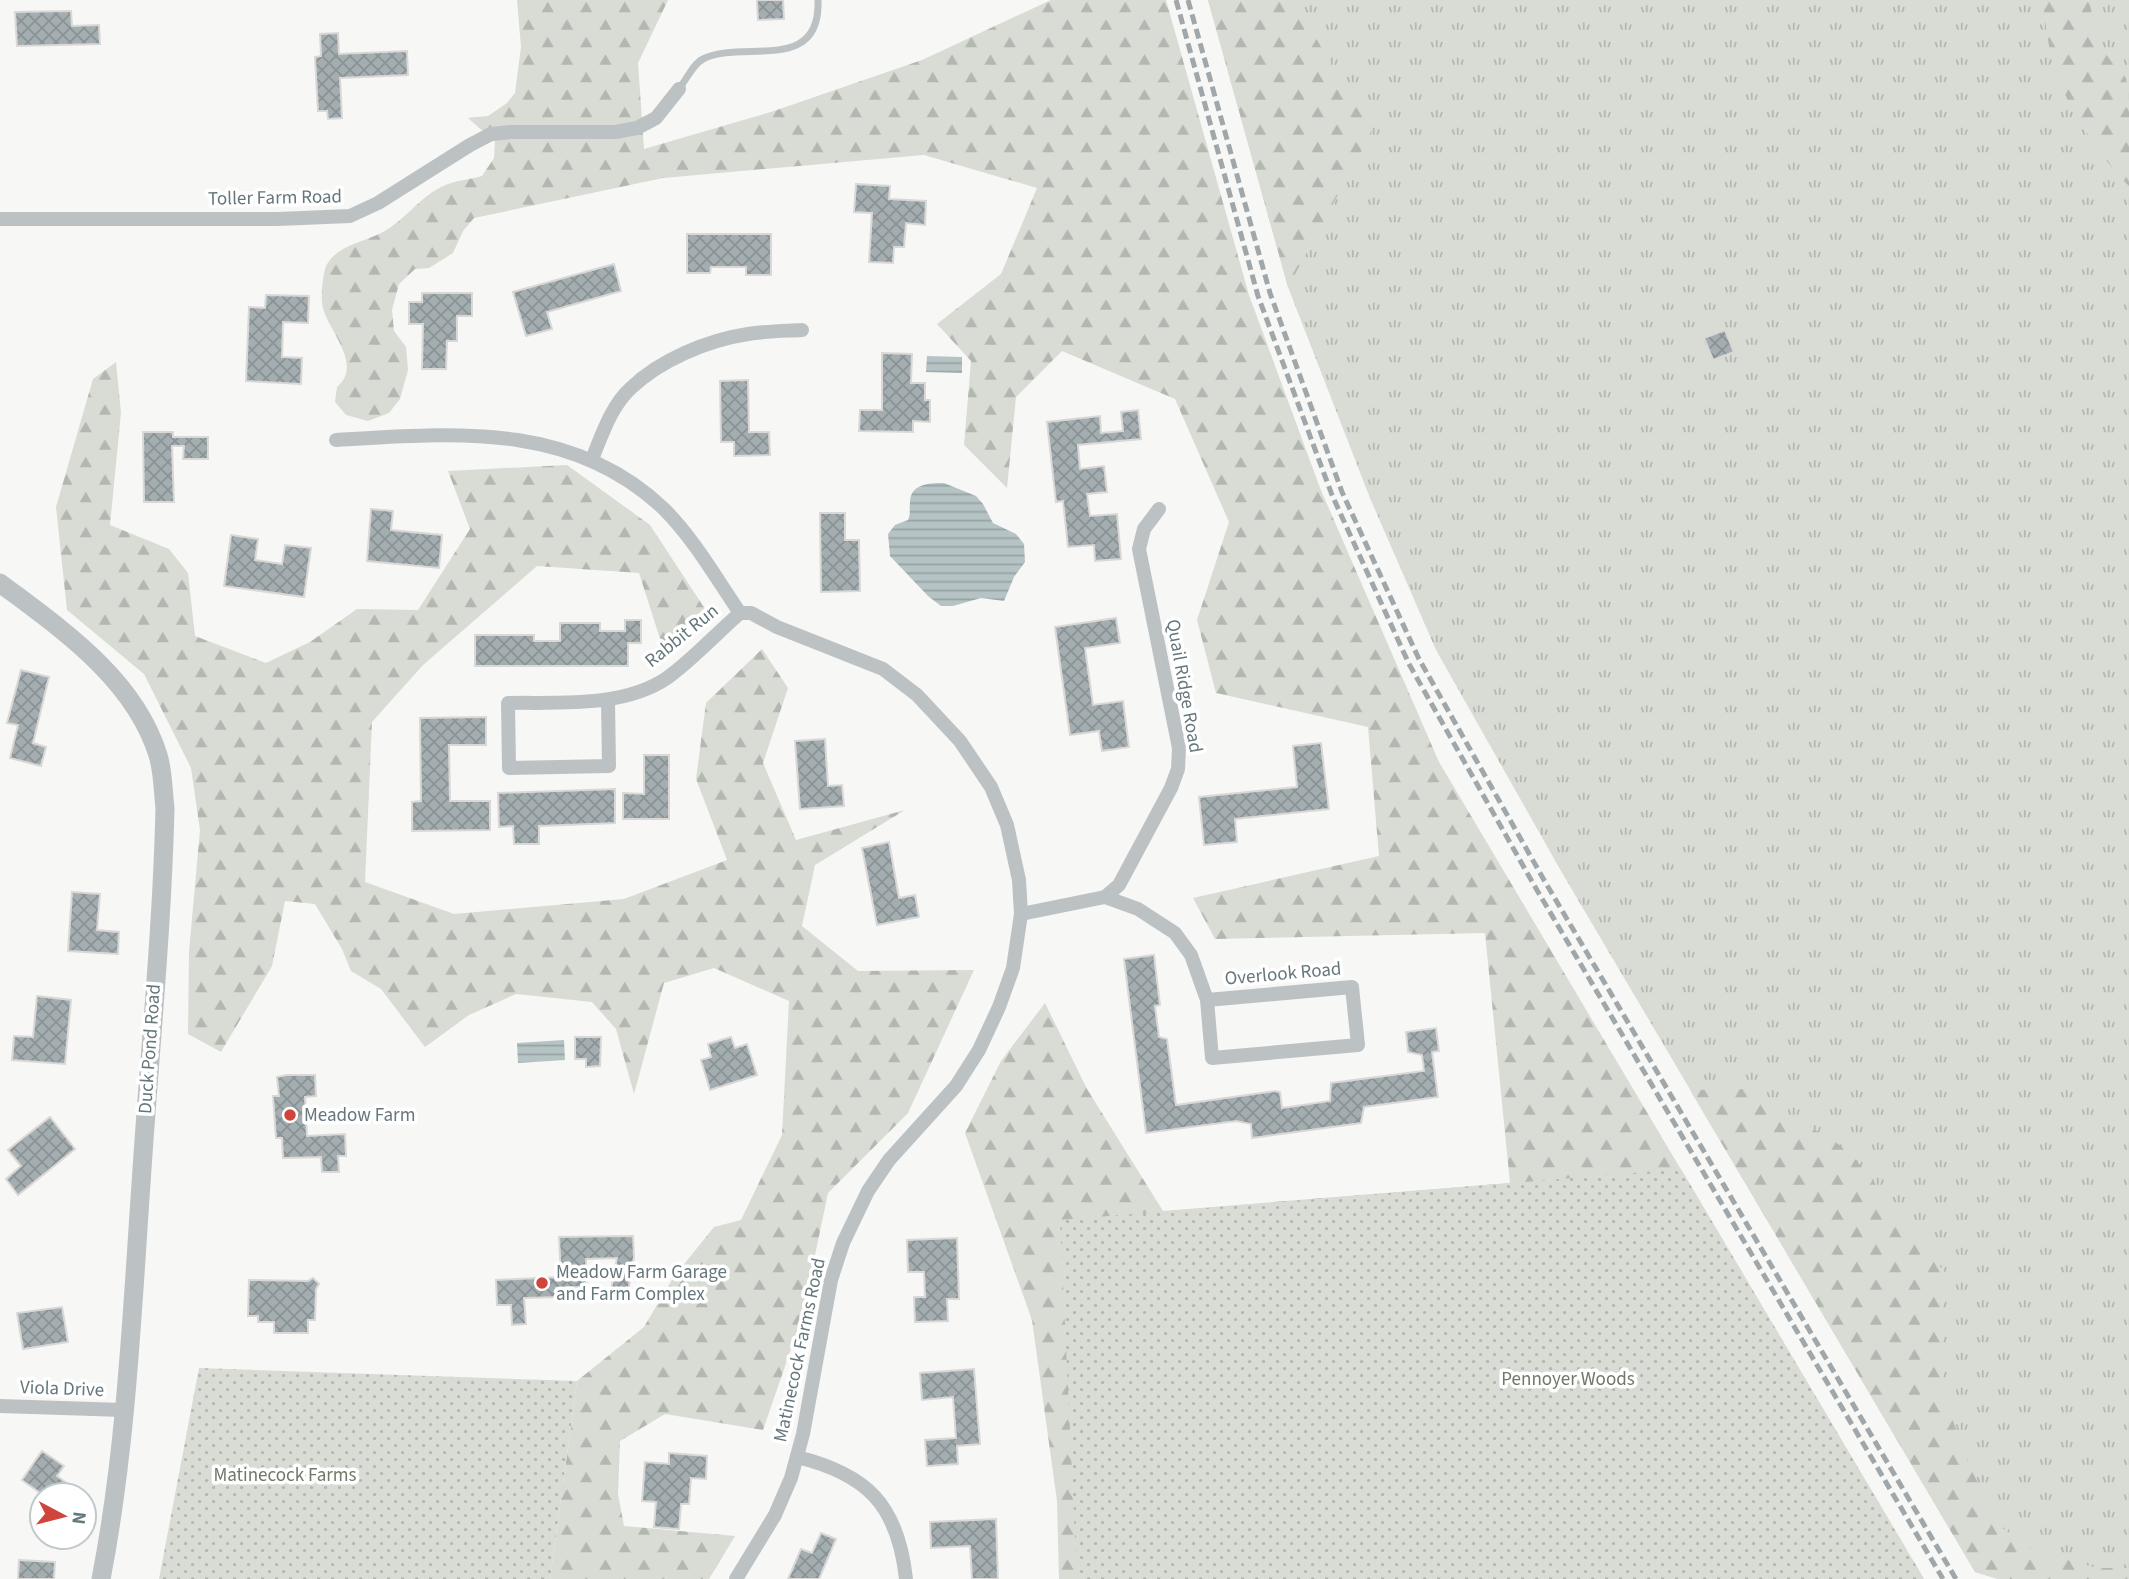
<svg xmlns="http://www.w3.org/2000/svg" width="2129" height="1579" font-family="'Source Sans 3',sans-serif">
<defs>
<pattern id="grass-tufts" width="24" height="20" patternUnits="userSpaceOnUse" patternTransform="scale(1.75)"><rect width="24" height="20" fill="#d8dcd4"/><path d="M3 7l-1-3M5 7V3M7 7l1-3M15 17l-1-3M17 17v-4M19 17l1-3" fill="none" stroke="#b3b7b1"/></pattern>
<pattern id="forest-firs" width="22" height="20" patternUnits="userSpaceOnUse" patternTransform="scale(1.75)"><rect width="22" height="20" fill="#d8dcd4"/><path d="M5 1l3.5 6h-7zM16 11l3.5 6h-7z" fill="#b3b7b1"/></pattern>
<pattern id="park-dots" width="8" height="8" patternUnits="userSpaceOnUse" patternTransform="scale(1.75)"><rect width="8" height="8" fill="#d8dcd4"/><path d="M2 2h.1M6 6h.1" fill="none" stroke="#b3b7b1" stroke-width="1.8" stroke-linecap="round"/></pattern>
<pattern id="water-rules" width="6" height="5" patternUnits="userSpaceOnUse" patternTransform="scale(1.75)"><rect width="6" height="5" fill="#b5c3c5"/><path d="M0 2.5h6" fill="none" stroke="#97a3a5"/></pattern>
<pattern id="building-cross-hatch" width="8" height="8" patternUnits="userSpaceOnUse" patternTransform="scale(1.75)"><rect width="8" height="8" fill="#a4aeb1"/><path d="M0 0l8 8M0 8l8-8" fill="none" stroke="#899295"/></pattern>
</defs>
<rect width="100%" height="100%" fill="#f7f7f5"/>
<polygon fill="url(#grass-tufts)" points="1208,0 2129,0 2129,1579 1998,1579 1975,1572 1561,871 1436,650 1370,498 1288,287"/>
<g fill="url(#forest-firs)">
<path d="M517 0H668L638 63 644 149 771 112 922 60 1051 0H1166L1249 295 1320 488 1439 762 1924 1579H1059L1057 1501 1032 1320 965 1133 1001 1061 1045 1003 1087 1089 1163 1211 1510 1183 1485 933 1215 939 1193 898 1379 856 1368 727 1216 693 1197 620 1229 522 1175 399 1062 351 1016 397 1007 488 964 445 971 361 937 324 1001 274 1037 188 924 155 663 178 474 218 463 231 453 253 429 268 415 269 399 284 392 310 394 331 406 347 408 370 400 399 389 413 368 421 346 415 335 402 337 387C365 363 325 329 322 303 321 294 323 274 326 266 337 245 362 243 381 233 407 220 422 192 451 183 461 180 472 179 482 176L494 158 495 142 468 118 488 116 507 103 515 93 521 47Z"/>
<polygon points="1208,0 1293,0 1372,132 1288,287"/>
<path d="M2042 0H2089L2095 29 2105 53 2126 78 2129 108V186C2103 162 2066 104 2055 71 2048 48 2046 23 2042 0Z"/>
<polygon points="116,362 121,413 110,525 169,549 188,573 195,636 266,663 310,642 357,609 418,610 470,529 448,471 567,465 650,525 707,612 663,648 639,573 537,566 423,665 372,722 365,882 454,914 624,899 727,860 696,779 706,703 762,649 788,688 763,763 796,840 905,810 815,865 802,926 858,971 974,970 908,1113 828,1193 802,1317 763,1430 665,1414 620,1441 618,1494 624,1526 735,1536 709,1579 550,1579 577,1381 644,1327 673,1278 714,1227 741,1220 782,1135 789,1001 714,968 664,983 634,1094 616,1029 592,1002 516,994 469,1015 425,1047 381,989 351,971 342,949 315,904 285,901 272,966 221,1052 188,1034 189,952 200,830 191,768 144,674 67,610 56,507 93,379"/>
<polygon points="1747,1089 1848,1150 1946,1274 1942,1317 1942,1390 1967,1460 1998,1525 2035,1551 2097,1568 2129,1568 2129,1579 1998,1579 1975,1572 1690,1090"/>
</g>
<g fill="url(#park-dots)">
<polygon points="1681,1169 1924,1579 1077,1579 1060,1220"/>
<polygon points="199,1368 577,1381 550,1579 159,1579"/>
</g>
<g fill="url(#water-rules)">
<polygon points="927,356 962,357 962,373 926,372"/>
<path d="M944 483 976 496 983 504 993 523 1016 534 1024 544 1025 562 1014 577 1004 601 981 598 953 606H941L928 596 890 556 888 534 895 525 908 520C911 513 909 510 910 503 910 484 928 483 944 483Z"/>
<polygon points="564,1040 565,1060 518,1063 517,1043"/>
</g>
<g fill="url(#building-cross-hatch)" stroke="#d9d8d7" stroke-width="2">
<polygon points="757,0 783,0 784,19 758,20"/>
<polygon points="71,11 72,26 99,25 100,44 17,46 15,12"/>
<polygon points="338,33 339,54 407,51 408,75 340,78 342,118 328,119 327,111 318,111 315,57 321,56 320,34"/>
<polygon points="856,184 890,186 889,199 926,201 925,225 906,223 904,247 894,247 893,263 869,262 872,213 854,212"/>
<polygon points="687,234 771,234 771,275 746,275 746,267 711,267 710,273 687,273"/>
<polygon points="614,264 621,291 547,312 552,329 526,336 513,292"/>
<polygon points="422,293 472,293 472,316 457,316 457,341 447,341 446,369 422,369 423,324 409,324 409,302 422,302"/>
<polygon points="266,295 309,296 308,323 283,322 282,357 302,358 301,384 246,381 249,307 265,308"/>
<polygon points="1725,330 1734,352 1713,360 1704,338"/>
<polygon points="882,353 912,354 911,383 925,383 925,400 930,400 930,422 913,421 913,432 859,431 860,410 882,410"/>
<polygon points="748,380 749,432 769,432 770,455 734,456 734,442 721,442 720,381"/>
<polygon points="1138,410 1141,439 1078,445 1080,469 1104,466 1107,492 1087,494 1090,516 1117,514 1121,559 1095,561 1094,545 1068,547 1063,501 1056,502 1047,422 1100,416 1101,433 1123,431 1121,412"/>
<polygon points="143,432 173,432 173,437 208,437 208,459 183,459 184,446 172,446 174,502 144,502"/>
<polygon points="371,509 393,511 391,530 442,535 439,568 367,561"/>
<polygon points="820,513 845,513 845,540 859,540 860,591 821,592"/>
<polygon points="231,535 258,539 255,560 282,564 285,545 311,548 304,597 224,586"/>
<polygon points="1116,618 1120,643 1085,648 1093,705 1123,701 1129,747 1102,751 1099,731 1070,735 1055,627"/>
<polygon points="625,620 641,620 641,643 628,643 628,666 475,666 475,635 534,635 534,641 560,641 560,623 600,623 600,631 625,631"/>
<polygon points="21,670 49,677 33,743 46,747 41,766 10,758 18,725 7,723"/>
<polygon points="486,717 486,745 449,745 450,801 490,801 490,830 412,831 412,802 421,801 420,718"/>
<polygon points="825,739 828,786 842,785 844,806 800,809 795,741"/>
<polygon points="1321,743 1329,809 1235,819 1237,842 1204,845 1199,797 1297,787 1293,746"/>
<polygon points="644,755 669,755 669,819 623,819 623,793 644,794"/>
<polygon points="615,789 615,823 539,826 539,844 514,844 513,826 499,827 498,793"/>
<polygon points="889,842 899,898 915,895 919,917 877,925 862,848"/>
<polygon points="72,892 100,894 97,930 119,932 118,954 68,951"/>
<polygon points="1154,955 1160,1005 1155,1006 1159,1037 1167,1039 1176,1105 1275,1091 1280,1092 1282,1108 1330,1101 1331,1083 1424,1071 1422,1055 1408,1052 1406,1032 1436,1028 1439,1051 1432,1052 1438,1097 1364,1107 1361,1123 1252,1138 1251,1124 1236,1121 1146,1133 1124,959"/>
<polygon points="37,996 71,1000 65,1064 12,1060 14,1036 33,1037"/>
<polygon points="575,1037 601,1037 600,1066 586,1067 586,1059 575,1059"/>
<polygon points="731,1037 735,1048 747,1044 757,1075 710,1090 701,1060 711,1057 708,1044"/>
<polygon points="287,1075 315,1075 316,1096 305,1097 307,1136 345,1134 346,1156 338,1156 339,1172 322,1172 321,1157 283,1158 282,1138 276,1138 273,1096 279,1096 277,1077"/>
<polygon points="50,1117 75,1149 18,1195 6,1179 21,1166 8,1150"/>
<polygon points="633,1236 634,1257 627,1298 610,1295 617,1258 586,1259 587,1296 578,1296 578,1287 556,1288 557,1297 524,1298 526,1324 512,1325 511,1305 497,1305 496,1280 561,1277 559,1237"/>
<polygon points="957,1238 959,1299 947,1299 948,1321 915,1322 914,1297 925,1297 924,1272 908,1272 907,1240"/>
<polygon points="313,1278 319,1284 316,1289 315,1320 308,1320 308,1333 274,1333 274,1322 258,1322 258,1316 248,1316 249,1280 308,1281"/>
<polygon points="62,1307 68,1342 23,1349 17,1313"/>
<polygon points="974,1369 980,1444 957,1446 958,1464 927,1466 925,1440 956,1438 953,1397 922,1400 920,1373"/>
<polygon points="42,1451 64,1466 57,1476 83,1495 43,1495 22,1480"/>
<polygon points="669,1453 707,1456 706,1479 691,1478 689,1504 681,1504 679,1529 654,1527 656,1502 642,1501 645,1462 669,1464"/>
<polygon points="42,1504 42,1530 30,1521"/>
<polygon points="996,1519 998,1579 972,1579 970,1546 931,1548 930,1522"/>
<polygon points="821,1533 836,1539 819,1579 788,1579 801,1549 812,1553"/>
<polygon points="19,1560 55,1562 54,1579 18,1579"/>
</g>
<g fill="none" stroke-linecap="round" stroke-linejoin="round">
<path stroke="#bcc2c4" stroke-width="7" d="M679 89C686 80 693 64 703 59 742 39 821 75 818 0"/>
<g stroke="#bcc2c4" stroke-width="14">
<polyline points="0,219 278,219 350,216 378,203 470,145 491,134 511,132 615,132 637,128 656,118 679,89"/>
<path d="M336 440C453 433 572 421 664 509 694 539 716 578 740 613"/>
<path d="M592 459C602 435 611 406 631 388 660 360 708 340 748 334 766 331 784 331 802 330"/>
<path d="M608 701 609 766 509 768 508 703C558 702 623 708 667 678 691 661 717 633 740 613"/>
<polyline points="1105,897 1119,885 1171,788 1178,769 1179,748 1139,549 1144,529 1159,509"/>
<polyline points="1021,914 1105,897 1138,909 1175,933 1191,955 1207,1000 1212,1058 1358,1045 1352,987 1207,1000"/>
<polyline points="0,1406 123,1410"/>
<path d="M797 1457C867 1474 898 1505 906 1579"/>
<polyline points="736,1579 775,1515 791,1478 803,1434 831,1280 843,1243 868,1191 889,1160 956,1086 979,1050 999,1007 1013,968 1021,914 1019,880 1007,825 991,787 960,741 917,695 883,669 777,627 751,613 740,613"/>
</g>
<path stroke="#bcc2c4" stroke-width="19" d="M0 583C61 629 134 678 158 755 163 771 163 791 165 808 162 933 149 1059 141 1184 132 1314 126 1451 101 1579"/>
<g stroke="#9fa7aa" stroke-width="5" stroke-dasharray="10 5" stroke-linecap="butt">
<polyline points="1176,0 1258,296 1332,495 1409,664 1534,885 1943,1579"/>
<polyline points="1188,0 1270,293 1342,492 1419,659 1544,880 1956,1579"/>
</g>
</g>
<g fill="#d1443b" stroke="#fff" stroke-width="2.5">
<circle cx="290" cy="1115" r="7"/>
<circle cx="542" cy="1283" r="7"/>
</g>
<g text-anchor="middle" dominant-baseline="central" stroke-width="7" stroke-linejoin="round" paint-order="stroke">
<g font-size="19" fill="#65777c" stroke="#fff">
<text transform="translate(275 198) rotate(-1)">Toller Farm Road</text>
<text transform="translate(682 636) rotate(-39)">Rabbit Run</text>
<text transform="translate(1184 686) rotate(80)">Quail Ridge Road</text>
<text transform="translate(1283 974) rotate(-5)">Overlook Road</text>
<text transform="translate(150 1049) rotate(-86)">Duck Pond Road</text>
<text transform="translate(800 1350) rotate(-78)">Matinecock Farms Road</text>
<text transform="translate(62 1389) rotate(2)">Viola Drive</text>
</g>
<g font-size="19" fill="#65777c" stroke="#fff" text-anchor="start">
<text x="304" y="1115">Meadow Farm</text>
<text x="556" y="1272">Meadow Farm Garage<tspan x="556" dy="22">and Farm Complex</tspan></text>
</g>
<g font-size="19" fill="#6e7a67" stroke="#fff">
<text x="1568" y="1379">Pennoyer Woods</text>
<text x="285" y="1475">Matinecock Farms</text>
</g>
</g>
<g transform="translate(63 1516) rotate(97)"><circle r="33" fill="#ffffff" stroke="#c1c9cb" stroke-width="2"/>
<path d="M0-5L12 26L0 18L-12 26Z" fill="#d1443b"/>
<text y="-10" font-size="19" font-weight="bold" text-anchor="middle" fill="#65777c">N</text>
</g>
</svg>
